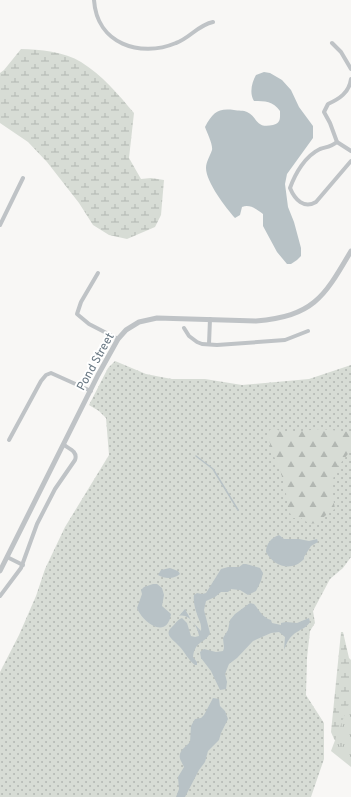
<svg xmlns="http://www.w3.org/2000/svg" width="351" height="797" font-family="Overpass,sans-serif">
<defs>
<pattern id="grass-dots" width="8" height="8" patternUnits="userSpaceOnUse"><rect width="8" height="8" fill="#d7dcd5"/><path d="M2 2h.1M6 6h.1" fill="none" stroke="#b2b7b2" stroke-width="1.8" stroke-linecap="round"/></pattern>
<pattern id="forest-firs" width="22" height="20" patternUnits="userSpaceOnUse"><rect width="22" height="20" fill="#d7dcd5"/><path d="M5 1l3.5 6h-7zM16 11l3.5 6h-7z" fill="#b2b7b2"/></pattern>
<pattern id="wetland-marsh" width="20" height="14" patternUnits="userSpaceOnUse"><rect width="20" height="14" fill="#d7dcd5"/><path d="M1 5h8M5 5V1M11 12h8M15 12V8" fill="none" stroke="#b2b7b2"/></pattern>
<pattern id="park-tufts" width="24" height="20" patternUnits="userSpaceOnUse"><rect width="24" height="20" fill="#d7dcd5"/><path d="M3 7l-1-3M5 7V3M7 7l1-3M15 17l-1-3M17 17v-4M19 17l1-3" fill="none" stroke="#b2b7b2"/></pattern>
</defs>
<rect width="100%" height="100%" fill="#f8f7f5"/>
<polygon fill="url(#grass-dots)" points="115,361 146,374 161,377 172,379 205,379 242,385 309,379 351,365 351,557 343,568 330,579 313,611 315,623 310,631 307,658 306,695 324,723 324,759 311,797 0,797 0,672 19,635 36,596 45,569 65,527 109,455 106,418 99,411 89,405 108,368"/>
<path fill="url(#forest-firs)" d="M273 427 283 433 320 429 351 432V450L336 469 331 486 335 509C320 516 318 532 301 518H293L288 510 286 493 280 469 271 450 268 432Z"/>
<g fill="url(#wetland-marsh)">
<path d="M21 49C39 49 65 52 81 62 102 75 118 94 134 113L129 158 141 179 151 178 164 180 161 215 155 227 127 239 109 235 93 225 79 203 47 162 28 142 0 123V73L4 70Z"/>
<polygon points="341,632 343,632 349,658 351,660 351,754 334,739 331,732"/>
</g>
<polygon fill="url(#park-tufts)" points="351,698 351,767 331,751"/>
<g fill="#b8c2c6">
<path d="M264 72 270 73 282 80 291 90 299 107 313 126V138L287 174 285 184 288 207 294 222 301 248V256L297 260 291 264H287L277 252 263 226V214C256 209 250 204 242 207L240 215 235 218C226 208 206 182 206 168 206 162 210 156 212 150 213 144 207 133 205 127 213 112 218 108 234 110 238 111 244 110 247 112 258 117 255 129 273 125 281 123 280 118 280 111 273 101 265 101 254 101 249 93 252 82 256 75Z"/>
<path d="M279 535 284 539H299L309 541 317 539 318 542 311 546 304 557V559C292 572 274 567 266 552 266 544 271 538 279 535Z"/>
<path d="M243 564H246L260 568 263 573 261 581 256 591 248 595 240 590 231 589 228 592H221L215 597 206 601 204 610 210 633C205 644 195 640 193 657L197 662V665H195C188 660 185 652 179 646 174 640 163 635 172 627 176 623 177 620 182 618L187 623 191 636 195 637 199 636C198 627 189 613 179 616L185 609 191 620 201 631C202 624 199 621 197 614 195 609 193 600 194 595L197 593 202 594 206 593 221 569 228 567H239Z"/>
<path d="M170 568 178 571 180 574C174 579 165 579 158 575L161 570Z"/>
<path d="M153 584H157L162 588 164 595 162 606 171 614C167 640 143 623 137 608L142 594 141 590 144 587Z"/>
<path d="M250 603 254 604C259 610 263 618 271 620L272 623 281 625V623L286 622 297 623 309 618 310 622C306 628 303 628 297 632 290 636 287 642 284 650L285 637 279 632 271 633 253 641 237 658 229 664 225 674 227 682 226 689 220 690 211 671 201 658 200 652 204 649 216 652 223 651 224 648 223 638 228 630 230 620 235 614Z"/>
<path d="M213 698 219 699 220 706 225 711 228 719 221 733 219 740 208 751 205 762 199 770 185 797H176L179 789 178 777 184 767C183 765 182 763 181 761 176 752 186 747 190 742L191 726 195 719 201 718 204 715Z"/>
</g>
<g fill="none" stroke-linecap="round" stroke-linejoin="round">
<polyline stroke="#b8c2c6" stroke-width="1.5" points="196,456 213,469 238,510"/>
<g stroke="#bfc3c6" stroke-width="4">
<path d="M94 0C97 44 140 58 176 43 190 38 198 25 213 22"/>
<polyline points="332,43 341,52 351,69"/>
<path d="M351 79C349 93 339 99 328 104L324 112 330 123 337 142 351 151"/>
<path d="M337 142C331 147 326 147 320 149 305 156 295 174 290 188 295 200 304 209 316 202L351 161"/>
<polyline points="0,225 23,178"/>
<polyline points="98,273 81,302 77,314 89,324 118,339"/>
<polyline points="184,328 189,336 197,342 202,344 217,345 285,340 308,331"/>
<polyline points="209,344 210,319"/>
<polyline points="9,440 41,381 46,375 51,373 91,391"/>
<polyline points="7,557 23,565"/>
<path d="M0 596 21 568 37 524 55 489 75 460C78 452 70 449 64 445"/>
</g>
<path stroke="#bfc3c6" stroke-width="5" d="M0 571 98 375 118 339 126 330 139 322 157 318 256 321C314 316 324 297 351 251"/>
</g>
<g text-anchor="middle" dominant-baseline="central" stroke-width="4" stroke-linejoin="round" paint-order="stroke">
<g font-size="12" fill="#697883" stroke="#fff">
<text transform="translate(96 362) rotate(-61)">Pond Street</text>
</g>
</g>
</svg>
